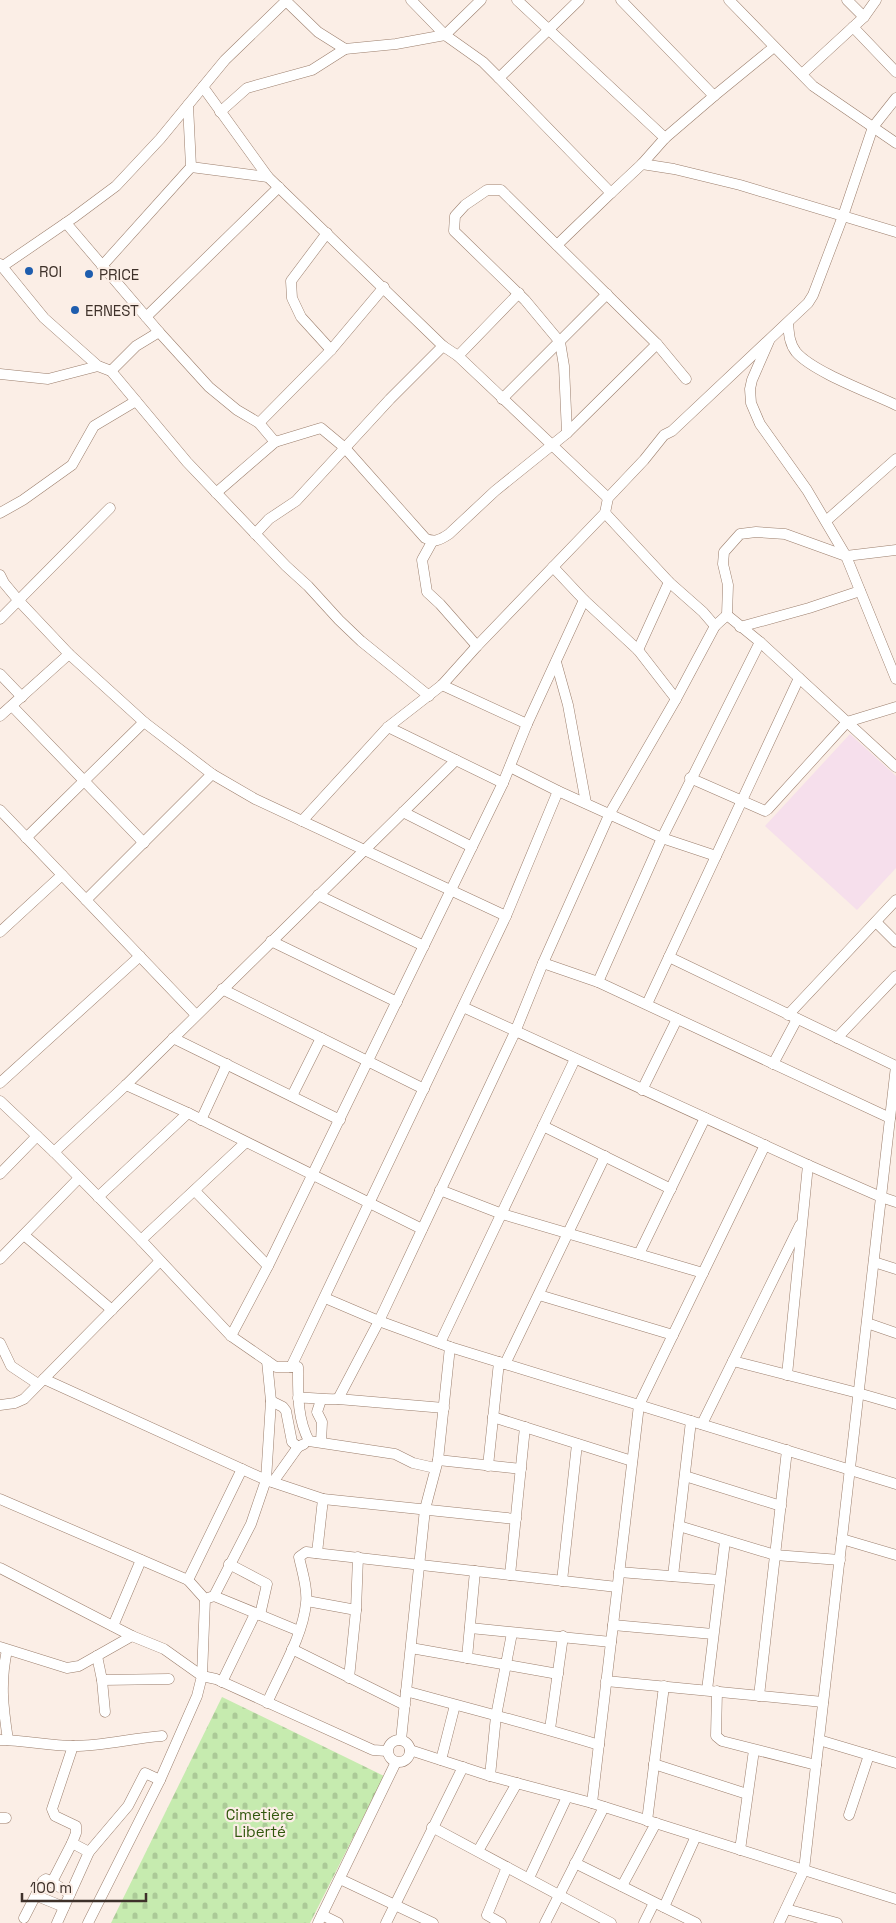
<svg xmlns="http://www.w3.org/2000/svg" width="896" height="1923" font-family="'Space Grotesk',sans-serif">
<defs>
<pattern id="cemetery-stones" width="16" height="16" patternUnits="userSpaceOnUse" patternTransform="scale(1.25)"><rect width="16" height="16" fill="#c6ebaf"/><path d="M2 7V4a2 2 0 0 1 4 0v3zM10 15v-3a2 2 0 0 1 4 0v3z" fill="#abca97"/></pattern>
</defs>
<rect width="100%" height="100%" fill="#fbeee6"/>
<polygon fill="#f6dfec" points="850,734 896,776 896,868 857,910 765,826"/>
<polygon fill="url(#cemetery-stones)" points="222,1697 384,1776 310,1923 111,1923"/>
<g fill="none" stroke-linecap="round" stroke-linejoin="round">
<g stroke="#9b7e6c" stroke-width="11">
<g id="minor">
<polyline points="411,0 445,35 483,62 499,78 579,0"/>
<polyline points="517,0 665,138"/>
<polyline points="621,0 714,96 774,47"/>
<polyline points="729,0 813,86 896,143"/>
<polyline points="847,0 864,17"/>
<polyline points="286,1 318,32 345,49 396,44 445,35 481,0"/>
<polyline points="853,27 896,72"/>
<polyline points="802,74 864,17 876,0"/>
<polyline points="499,78 611,193 642,164 674,169 740,185 896,232"/>
<polyline points="203,87 268,177 443,346 458,356 608,498"/>
<polyline points="220,112 247,88 312,70 345,49"/>
<polyline points="642,164 665,138 714,96"/>
<polyline points="191,167 268,177"/>
<polyline points="66,223 159,332"/>
<polyline points="327,233 291,281 292,298 301,317 331,350"/>
<polyline points="557,245 611,193"/>
<polyline points="0,264 44,318 98,366 111,371 187,462 286,566 308,586 339,620 361,641 429,696"/>
<polyline points="3,266 73,218 116,186 160,139 225,60 287,0"/>
<polyline points="102,266 191,167 188,105"/>
<polyline points="146,317 279,187"/>
<path d="M788 323C789 333 789 343 796 352 813 372 871 393 896 405"/>
<polyline points="769,341 752,380 750,389 751,403 760,424 807,490 846,556 896,679"/>
<polyline points="458,356 519,293"/>
<path d="M111 371 136 346 159 332 209 387 237 410 259 423 275 442 321 428 345 448 425 538C434 543 440 540 449 534L495 491 567 433 657 344"/>
<polyline points="0,374 48,379 98,366"/>
<polyline points="502,399 607,294"/>
<polyline points="259,423 331,350 384,287"/>
<polyline points="567,433 564,366 560,342 525,300 454,231 455,216 465,205 487,190 501,190 657,344 686,379"/>
<polyline points="216,493 275,442"/>
<polyline points="0,513 23,500 72,465 94,426 136,401"/>
<polyline points="605,513 669,582 703,612 715,626"/>
<polyline points="826,521 896,459"/>
<polyline points="255,534 269,519 296,501 390,399 443,346"/>
<polyline points="432,542 422,560 427,592 440,604 477,646"/>
<polyline points="553,567 584,600 638,650 676,699"/>
<polyline points="0,575 4,583 19,601 69,654 144,722 212,774 255,799 506,916"/>
<polyline points="727,615 728,585 723,564 724,552 740,534 756,532 785,534 846,556 896,550"/>
<polyline points="0,619 110,508"/>
<polyline points="740,627 809,608 860,591"/>
<polyline points="638,650 669,582"/>
<polyline points="556,662 568,705 586,803"/>
<polyline points="0,674 22,697"/>
<polyline points="442,685 527,724"/>
<polyline points="12,706 144,843"/>
<polyline points="0,716 69,654"/>
<polyline points="510,767 558,791 662,838 716,856"/>
<polyline points="690,778 765,811 768,809 847,722 896,707"/>
<polyline points="503,783 388,727 442,685 477,646 605,513 608,498 644,460 664,435 672,431 808,303 813,295 843,216 873,127 896,98"/>
<polyline points="0,810 196,1015"/>
<polyline points="403,812 472,847"/>
<polyline points="302,821 388,727"/>
<polyline points="26,838 144,722"/>
<polyline points="318,895 424,946"/>
<polyline points="86,900 212,774"/>
<polyline points="876,922 896,942"/>
<polyline points="0,932 62,875"/>
<polyline points="271,941 397,1002"/>
<polyline points="669,957 896,1066"/>
<polyline points="543,963 598,982 890,1118"/>
<polyline points="598,982 662,838 760,642"/>
<polyline points="222,989 424,1089"/>
<polyline points="647,1004 799,678"/>
<polyline points="463,1007 808,1165 881,1197 896,1202"/>
<polyline points="788,1015 896,900"/>
<polyline points="173,1038 340,1120"/>
<polyline points="837,1038 896,976"/>
<polyline points="773,1064 797,1019"/>
<polyline points="0,1083 140,956"/>
<polyline points="126,1085 188,1113 422,1229"/>
<polyline points="642,1090 677,1019"/>
<polyline points="292,1096 321,1038"/>
<path d="M0 1101 54 1152 141 1240 231 1336 276 1367H298C298 1393 297 1418 309 1441L395 1454 413 1463 435 1468"/>
<polyline points="201,1120 227,1064"/>
<polyline points="543,1126 671,1189"/>
<polyline points="54,1152 126,1085 456,760"/>
<polyline points="0,1174 37,1136"/>
<polyline points="440,1190 502,1214 703,1273"/>
<polyline points="195,1191 268,1266"/>
<polyline points="98,1197 188,1113"/>
<polyline points="24,1235 112,1310"/>
<polyline points="141,1240 245,1143"/>
<polyline points="639,1254 705,1118"/>
<polyline points="0,1259 79,1178"/>
<polyline points="874,1262 896,1269"/>
<polyline points="539,1295 673,1335"/>
<polyline points="325,1298 379,1321 450,1347 896,1484"/>
<polyline points="867,1323 896,1333"/>
<polyline points="231,1336 268,1266 503,783 527,724 584,600"/>
<polyline points="0,1343 11,1366 38,1384"/>
<polyline points="440,1343 575,1059"/>
<polyline points="733,1361 858,1393 896,1404"/>
<polyline points="505,1364 605,1156"/>
<polyline points="291,1367 506,916 558,791"/>
<polyline points="787,1375 808,1165"/>
<polyline points="44,1379 266,1480 271,1401 267,1361"/>
<path d="M298 1398C311 1397 324 1400 338 1399L444 1408"/>
<polyline points="338,1399 379,1321 515,1032 543,963 610,813 676,699 715,626 727,615 760,642 896,767"/>
<polyline points="321,1400 317,1412 322,1422 321,1442"/>
<polyline points="271,1401 283,1407 286,1411 292,1442 298,1447"/>
<polyline points="0,1405 15,1403 24,1399 160,1261"/>
<polyline points="493,1417 632,1461"/>
<polyline points="702,1424 800,1225"/>
<polyline points="438,1460 521,1469"/>
<polyline points="488,1466 499,1362"/>
<polyline points="685,1476 781,1506"/>
<polyline points="273,1482 298,1447 304,1444"/>
<polyline points="0,1499 188,1580 205,1599 214,1596 299,1631"/>
<polyline points="323,1499 516,1519"/>
<polyline points="679,1526 775,1555 840,1560"/>
<polyline points="842,1539 896,1555"/>
<polyline points="229,1564 267,1584 260,1615"/>
<polyline points="0,1568 132,1636 164,1649 202,1676 197,1696 160,1780 88,1923"/>
<polyline points="619,1572 720,1580"/>
<polyline points="510,1575 525,1427"/>
<polyline points="673,1576 691,1421"/>
<polyline points="188,1580 242,1469"/>
<polyline points="562,1581 577,1444"/>
<polyline points="214,1596 251,1524 266,1480 323,1499 317,1553"/>
<polyline points="205,1599 202,1676 216,1679 373,1750 387,1751"/>
<polyline points="307,1601 356,1610"/>
<polyline points="613,1625 713,1634"/>
<polyline points="113,1626 141,1560"/>
<polyline points="470,1628 611,1642"/>
<polyline points="0,1647 67,1668 79,1666 132,1636"/>
<polyline points="411,1648 558,1674"/>
<polyline points="292,1649 405,1705"/>
<path d="M7 1650C0 1683 3 1707 8 1740"/>
<polyline points="97,1656 102,1680 105,1712"/>
<polyline points="467,1658 475,1571"/>
<polyline points="349,1678 356,1610 358,1557"/>
<polyline points="102,1680 169,1679"/>
<polyline points="606,1681 823,1702"/>
<polyline points="222,1682 255,1614"/>
<polyline points="707,1690 725,1541"/>
<path d="M406 1691C470 1709 535 1725 599 1745"/>
<polyline points="717,1691 716,1736 722,1741 816,1765"/>
<polyline points="759,1696 787,1450"/>
<path d="M267 1703C280 1673 303 1636 306 1603 308 1589 302 1571 299 1557L306 1552 617 1587"/>
<polyline points="550,1729 563,1636"/>
<circle cx="399" cy="1751" r="11"/>
<path d="M0 1740C25 1740 49 1746 74 1746 103 1746 133 1738 162 1736"/>
<polyline points="401,1740 425,1509 438,1460 450,1347"/>
<polyline points="819,1740 896,1763"/>
<polyline points="73,1746 52,1809 55,1816 76,1826 76,1833 72,1843 89,1852"/>
<polyline points="410,1750 490,1776 592,1803 896,1899"/>
<polyline points="441,1760 455,1705"/>
<polyline points="654,1764 747,1794"/>
<polyline points="490,1776 496,1716 512,1633"/>
<polyline points="592,1803 639,1405 765,1145"/>
<polyline points="849,1815 869,1755"/>
<polyline points="0,1818 6,1818"/>
<polyline points="647,1821 664,1686"/>
<polyline points="432,1827 611,1923"/>
<polyline points="740,1850 754,1750"/>
<polyline points="478,1851 517,1783"/>
<polyline points="575,1863 696,1923"/>
<polyline points="529,1878 567,1797"/>
<polyline points="340,1879 433,1923"/>
<polyline points="622,1886 656,1823"/>
<polyline points="70,1894 52,1882 72,1843"/>
<polyline points="37,1896 64,1907"/>
<polyline points="664,1907 696,1836"/>
<polyline points="786,1909 837,1923"/>
<polyline points="322,1915 338,1923"/>
<polyline points="24,1918 43,1881 46,1879 52,1882"/>
<polyline points="57,1923 89,1852 128,1806 145,1773 160,1780"/>
<polyline points="318,1923 396,1762"/>
<polyline points="386,1923 463,1767"/>
<polyline points="501,1923 487,1915 507,1867"/>
<polyline points="545,1923 604,1807"/>
<polyline points="644,1923 654,1903"/>
<polyline points="779,1923 804,1870 896,1066"/>
</g>
</g>
<use href="#minor" stroke="#fff" stroke-width="10"/>
</g>
<g fill="#1e5dae" stroke="#fbeee6" stroke-width="2">
<circle cx="29" cy="271" r="5"/>
<circle cx="89" cy="274" r="5"/>
<circle cx="75" cy="310" r="5"/>
</g>
<g text-anchor="middle" dominant-baseline="central" stroke-width="4.5" stroke-linejoin="round" paint-order="stroke">
<g font-size="15" fill="#3e312a" stroke="#fbeee6" text-anchor="start">
<text x="39" y="271">ROI</text>
<text x="99" y="274">PRICE</text>
<text x="85" y="310">ERNEST</text>
</g>
<g font-size="15" fill="#31570d" stroke="#fbeee6">
<text x="260" y="1814">Cimetière<tspan x="260" dy="17">Liberté</tspan></text>
</g>
</g>
<path d="M22 1893v8h124v-8" fill="none" stroke="#3e312a" stroke-width="2.5"/>
<text x="30" y="1893" font-size="15" fill="#3e312a" stroke="#fbeee6" stroke-width="4" paint-order="stroke">100 m</text>
</svg>
